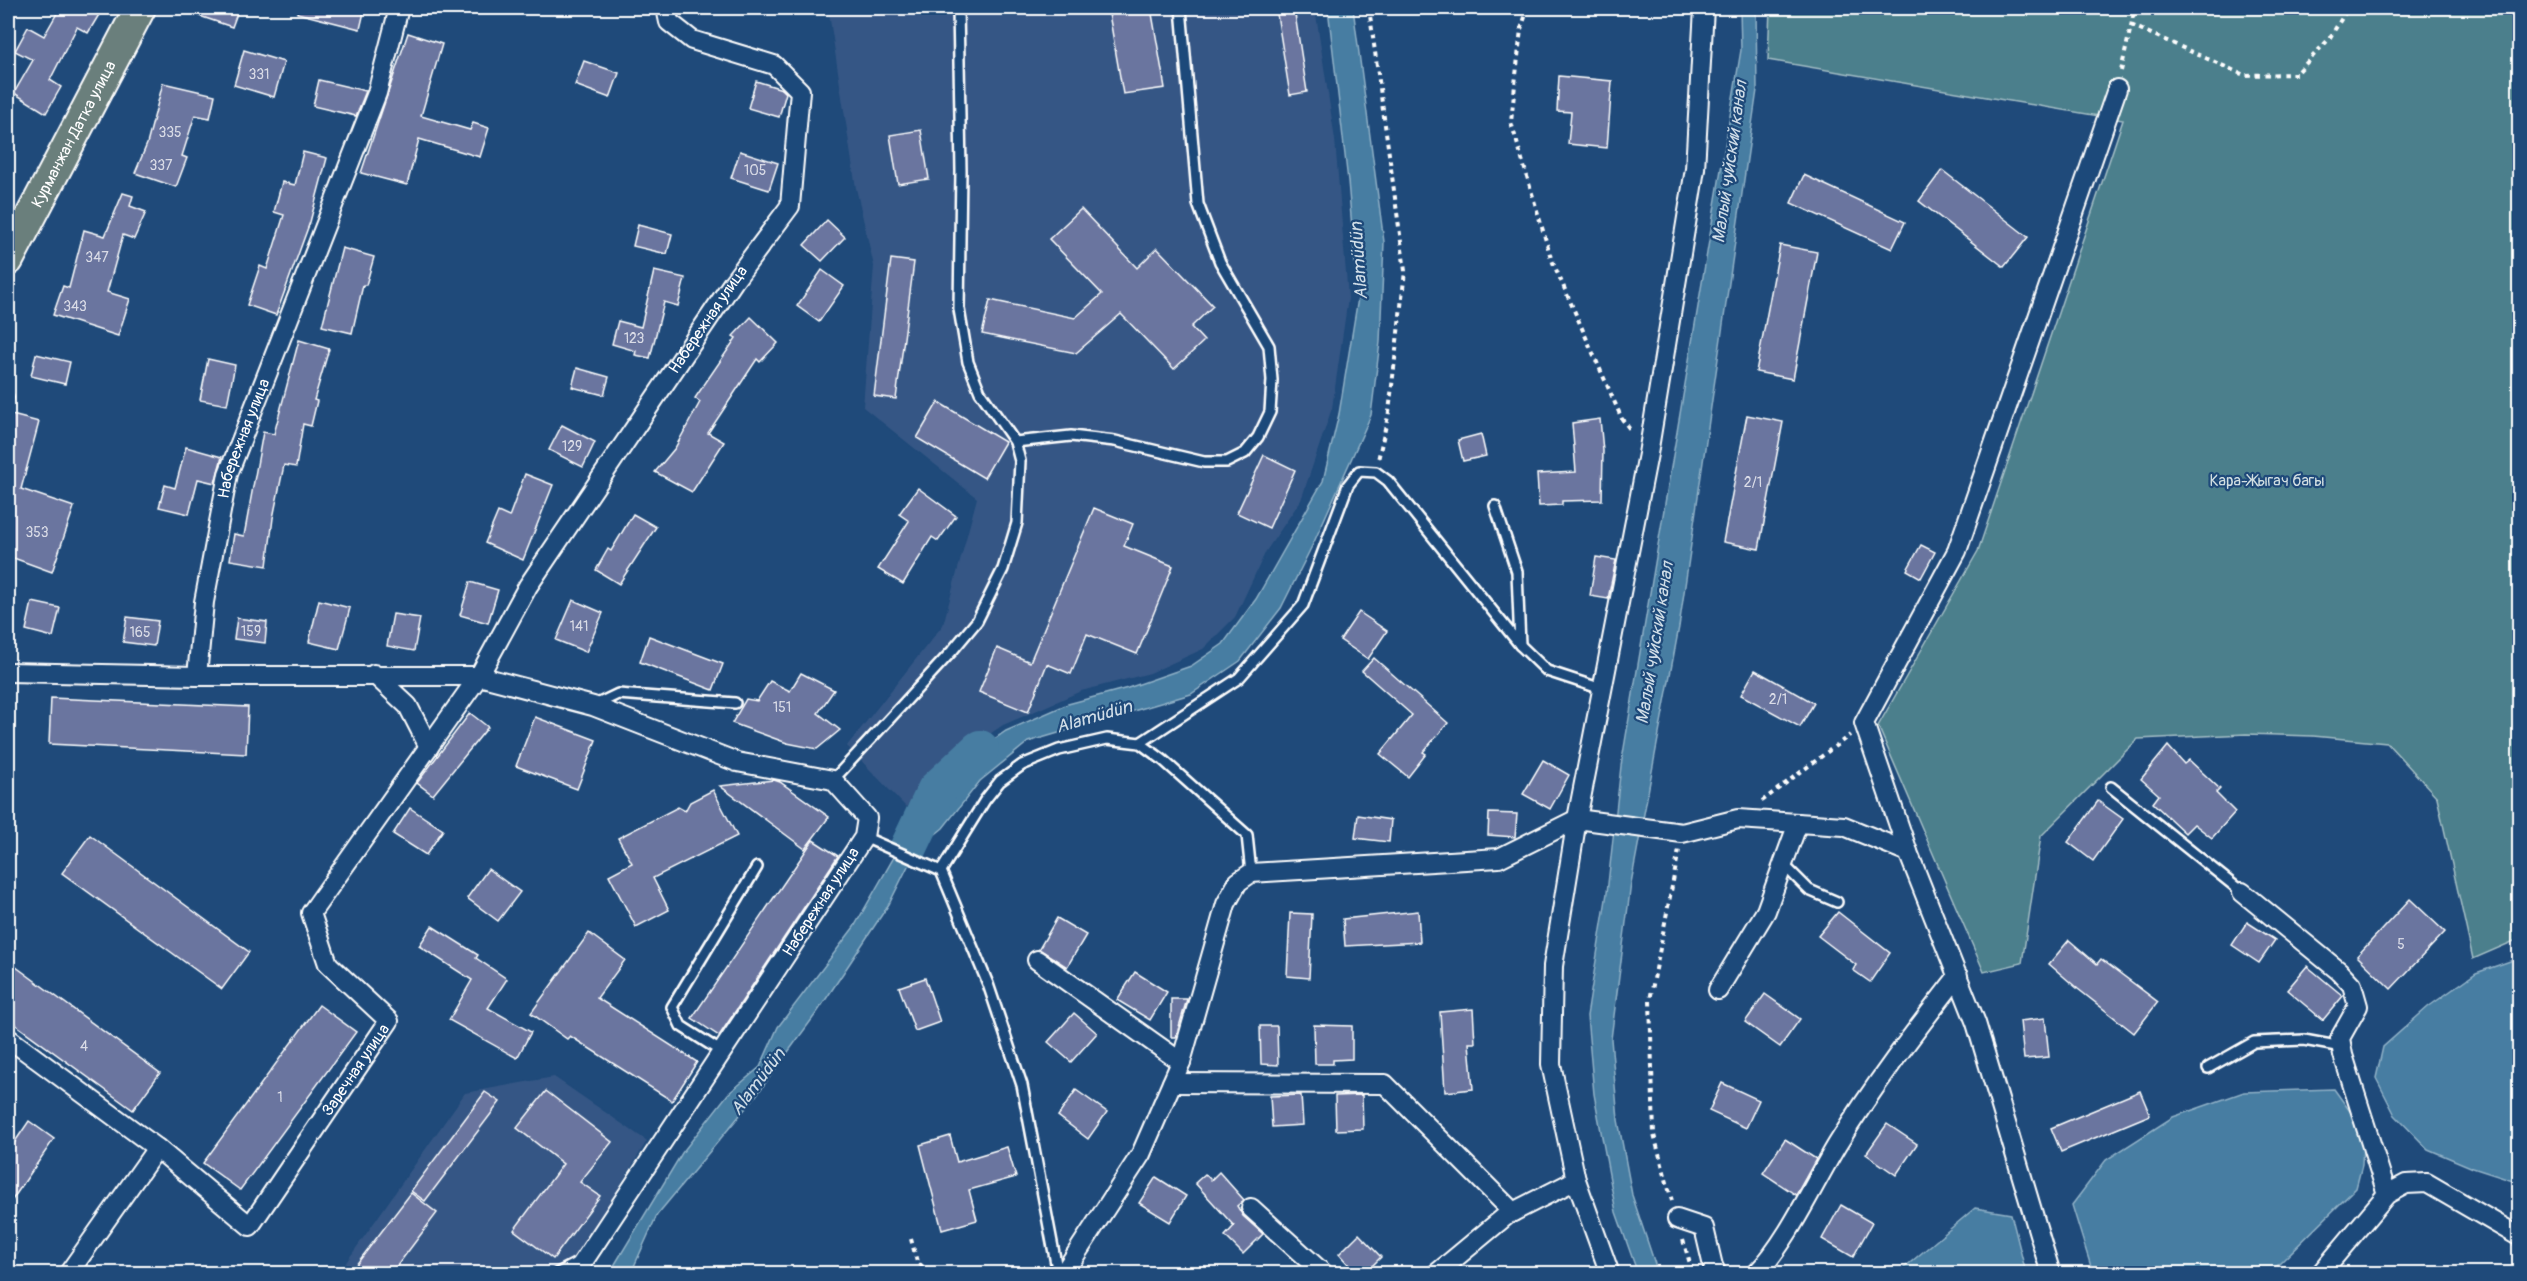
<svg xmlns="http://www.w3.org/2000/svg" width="2527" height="1281" font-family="Pangolin,sans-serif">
<rect width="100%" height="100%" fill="#1f4a7a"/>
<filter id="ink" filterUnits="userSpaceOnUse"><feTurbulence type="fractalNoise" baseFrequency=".0167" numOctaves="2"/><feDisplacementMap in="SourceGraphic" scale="12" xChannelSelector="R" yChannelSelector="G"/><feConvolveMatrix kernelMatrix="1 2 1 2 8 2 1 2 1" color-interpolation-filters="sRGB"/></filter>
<g filter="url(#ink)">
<g fill="#365785">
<polygon points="830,8 1315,8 1335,140 1348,298 1332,408 1301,500 1266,551 1235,617 1203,649 1150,673 1081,691 1003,725 942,766 906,807 847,746 943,625 977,498 863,407 874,266 856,188 829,13"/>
<polygon points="554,1077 647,1141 567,1273 338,1274 465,1093"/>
</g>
<polygon fill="#4b7f8c" stroke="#a5bfc6" stroke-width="1.5" points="1770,8 2519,8 2519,939 2473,959 2437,797 2387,743 2313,736 2246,734 2138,739 2041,836 2022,963 1984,972 1878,726 1978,551 2123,120 1768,60"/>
<g fill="#467da2" stroke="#90b1c7" stroke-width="1.5">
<polygon points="1328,8 1353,8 1384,242 1380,342 1371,415 1314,542 1281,608 1240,661 1191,694 1028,742 980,781 943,828 916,850 889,904 818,1011 755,1097 657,1215 631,1273 609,1274 682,1153 728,1094 760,1067 778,1027 854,927 909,831 954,767 1006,731 1068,704 1128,688 1191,666 1223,644 1256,599 1323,481 1339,414 1358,298 1348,181"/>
<polygon points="1740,8 1756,8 1757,90 1679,627 1631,883 1611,1039 1618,1120 1632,1195 1658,1273 1638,1274 1616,1212 1594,1094 1587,1016 1607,893 1621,766 1741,50"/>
<polygon points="2519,958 2520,958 2519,1183 2473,1168 2428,1149 2395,1115 2376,1078 2383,1047 2428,1007 2476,973"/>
<polygon points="2334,1089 2357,1121 2363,1143 2362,1165 2356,1188 2270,1273 2093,1273 2072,1205 2106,1160 2173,1117 2244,1092"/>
<polygon points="1975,1208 2011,1214 2026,1273 1898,1273"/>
</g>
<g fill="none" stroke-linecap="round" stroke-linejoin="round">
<polyline stroke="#467da2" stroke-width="38" points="909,847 936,790 980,749"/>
</g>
<g fill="#6b759f" stroke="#fff" stroke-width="1.5">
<polygon points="60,8 103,8 88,33 77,27 50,80 61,87 46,113 14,93 33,60 15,51 28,27 44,36"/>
<polygon points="183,8 239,8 232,27 182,10"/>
<polygon points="298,8 365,8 360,29 297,13"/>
<polygon points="1108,8 1151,8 1165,88 1123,94"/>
<polygon points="1276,8 1294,8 1307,92 1290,95"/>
<polygon points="408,33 442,44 421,116 470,130 473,123 489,128 480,157 419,139 407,185 361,173"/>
<polygon points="244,50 284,62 274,97 234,85"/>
<polygon points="584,61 619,73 610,98 575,85"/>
<polygon points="1559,76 1612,81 1607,148 1568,144 1571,112 1557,111"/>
<polygon points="319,80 366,91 356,116 313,106"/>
<polygon points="756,81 782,89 786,93 779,117 748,108"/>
<polygon points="163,83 215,95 210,118 195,115 182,156 187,158 176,187 135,173 147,144"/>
<polygon points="921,130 929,179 898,184 890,135"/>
<polygon points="740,151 778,163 769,190 731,178"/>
<polygon points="303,152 327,158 310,222 276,315 247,305 260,266 267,269 284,215 274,212 282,182 295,185"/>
<polygon points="1942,170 2028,237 2004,267 1919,201"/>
<polygon points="1804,175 1905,222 1892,249 1791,203"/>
<polygon points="123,193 133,196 130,206 146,212 134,239 123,235 107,292 130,299 118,336 53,315 63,286 69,288 84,230 105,236"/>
<polygon points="1081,209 1137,268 1157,248 1213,306 1191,327 1204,341 1174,369 1121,314 1076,353 982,334 990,300 1075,318 1102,294 1049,239"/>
<polygon points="827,220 845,237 822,261 804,245"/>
<polygon points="638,225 672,234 667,254 633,246"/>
<polygon points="1780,245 1817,252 1793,379 1756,372"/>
<polygon points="342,248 374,257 366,285 363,285 352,333 322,326"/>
<polygon points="891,259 914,262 896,399 874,396"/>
<polygon points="822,270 844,286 819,322 797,306"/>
<polygon points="654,271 685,278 678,306 664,302 650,358 635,355 636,351 612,344 618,321 641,327"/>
<polygon points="751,317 778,343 760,362 757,359 708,433 724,442 692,492 655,472 675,448 700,402 695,398 736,338 733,336"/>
<polygon points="299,340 329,349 314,400 317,401 311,426 303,424 296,467 284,465 273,518 267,566 230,560 234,534 244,536 263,432 274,434"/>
<polygon points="36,354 70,362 65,384 31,376"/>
<polygon points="208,359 235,365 227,405 200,400"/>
<polygon points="577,368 609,377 604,395 572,387"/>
<polygon points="938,402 1005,442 984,478 917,438"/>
<polygon points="12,415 39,422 21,489 74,507 52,572 8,556 8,432"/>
<polygon points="1747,415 1783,422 1759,549 1723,542"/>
<polygon points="1600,419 1603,451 1602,500 1562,501 1562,505 1539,506 1537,474 1576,472 1572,423"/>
<polygon points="562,425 595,442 583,467 549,450"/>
<polygon points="1481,434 1486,456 1463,461 1458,440"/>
<polygon points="186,447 222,457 215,483 198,479 189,514 159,507 165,485 175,488"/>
<polygon points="1264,455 1295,470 1269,528 1237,513"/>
<polygon points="525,474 553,485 523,560 485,543 498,512 509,517"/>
<polygon points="918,488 956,516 938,541 932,537 903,584 878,569 909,521 899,514"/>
<polygon points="1094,508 1133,524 1124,546 1173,566 1137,654 1087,634 1071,674 1047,664 1028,712 979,692 997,648 1030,662"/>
<polygon points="633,514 656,527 619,584 596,570 608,549 611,551"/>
<polygon points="1921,545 1935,552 1921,578 1907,570"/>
<polygon points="1596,557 1616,560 1608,599 1590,596"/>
<polygon points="470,582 498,590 488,623 460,615"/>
<polygon points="319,600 350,608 339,649 309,642"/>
<polygon points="573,600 603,613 586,652 556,640"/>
<polygon points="32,602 60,608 53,637 26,630"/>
<polygon points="1359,612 1387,631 1368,659 1340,640"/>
<polygon points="393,614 420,618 414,651 387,646"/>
<polygon points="127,617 158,621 154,646 123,642"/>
<polygon points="237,618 267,622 265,643 234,639"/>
<polygon points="649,636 723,664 713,690 640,662"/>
<polygon points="1374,658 1448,723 1423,752 1426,754 1408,777 1380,754 1412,715 1362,671"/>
<polygon points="1755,670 1814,703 1800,727 1741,695"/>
<polygon points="801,673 834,690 818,713 840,730 817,749 787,743 732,723 746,699 757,701 770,681 790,691"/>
<polygon points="51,698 248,707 246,754 49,744"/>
<polygon points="470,713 488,727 433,795 417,783"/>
<polygon points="535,717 596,740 577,789 516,766"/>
<polygon points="2168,746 2184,764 2189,760 2220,789 2216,793 2235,812 2212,838 2194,824 2185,833 2153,803 2159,795 2141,779"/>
<polygon points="1543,760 1569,775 1550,809 1523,794"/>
<polygon points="774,780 780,782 829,817 805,849 720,786"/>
<polygon points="713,790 737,836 653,878 669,910 636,927 609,875 632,863 618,838 678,807 685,811 690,802"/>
<polygon points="2098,801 2123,819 2093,861 2068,842"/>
<polygon points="410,808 443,830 426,855 393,834"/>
<polygon points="1489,813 1517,814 1515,837 1488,835"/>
<polygon points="1358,815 1391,820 1389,842 1355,838"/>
<polygon points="90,835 249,952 222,989 62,873"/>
<polygon points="813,840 838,856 719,1036 692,1018"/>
<polygon points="488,869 520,892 498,921 467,898"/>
<polygon points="2410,899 2445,932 2391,989 2357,956"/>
<polygon points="1418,911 1420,942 1345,946 1343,919"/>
<polygon points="1838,912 1890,953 1870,982 1853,970 1856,965 1818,936"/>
<polygon points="1290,913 1312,914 1309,978 1287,976"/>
<polygon points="1057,918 1086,935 1067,967 1039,949"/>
<polygon points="2247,922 2275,940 2259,963 2232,945"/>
<polygon points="432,926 478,955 476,958 507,979 488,1008 531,1032 517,1058 449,1020 472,980 419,946"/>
<polygon points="589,933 625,960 597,998 697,1062 672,1101 570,1036 567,1039 531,1013"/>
<polygon points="2069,940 2097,964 2101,959 2158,1002 2134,1033 2078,989 2049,964"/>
<polygon points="8,961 160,1073 133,1110 8,1019"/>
<polygon points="2307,966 2343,996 2323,1020 2287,990"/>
<polygon points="1135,972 1167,992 1150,1020 1117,1000"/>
<polygon points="925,978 940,1022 915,1031 899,987"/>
<polygon points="1765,994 1800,1019 1780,1047 1745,1022"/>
<polygon points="1171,999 1187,999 1176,1037 1171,1037"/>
<polygon points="319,1005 356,1032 240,1190 203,1163"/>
<polygon points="1473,1009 1475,1043 1469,1043 1473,1089 1445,1092 1440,1012"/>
<polygon points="1074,1013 1097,1033 1071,1062 1048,1042"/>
<polygon points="2045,1018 2049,1057 2024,1059 2020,1021"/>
<polygon points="1314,1025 1352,1026 1352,1059 1333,1060 1333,1064 1315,1064"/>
<polygon points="1260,1026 1277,1026 1278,1065 1261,1064"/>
<polygon points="1722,1083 1759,1100 1746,1128 1709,1111"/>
<polygon points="1076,1090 1107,1112 1088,1139 1058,1116"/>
<polygon points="546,1091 612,1142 580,1182 600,1196 553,1259 514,1230 563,1164 517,1128"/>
<polygon points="2140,1091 2150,1115 2061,1152 2051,1128"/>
<polygon points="485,1092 500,1102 425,1201 411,1191"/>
<polygon points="1301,1095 1303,1125 1272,1127 1270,1096"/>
<polygon points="1362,1095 1363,1129 1336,1130 1335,1096"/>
<polygon points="29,1121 54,1139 8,1206 8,1152"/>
<polygon points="1887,1124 1917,1144 1896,1175 1866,1154"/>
<polygon points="950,1136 957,1162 1007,1147 1016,1177 969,1190 977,1220 942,1230 920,1145"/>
<polygon points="1785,1139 1816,1159 1796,1195 1763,1173"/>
<polygon points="1219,1172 1244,1200 1237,1206 1243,1216 1263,1234 1243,1254 1225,1236 1234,1226 1195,1183 1205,1174 1211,1180"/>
<polygon points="1156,1177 1186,1196 1170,1222 1139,1203"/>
<polygon points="411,1193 437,1213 391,1274 349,1274"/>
<polygon points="1841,1205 1872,1223 1853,1257 1822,1239"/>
<polygon points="1359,1234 1381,1257 1364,1274 1357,1274 1339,1254"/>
</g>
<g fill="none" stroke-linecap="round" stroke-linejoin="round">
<g stroke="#fff" stroke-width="14">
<g id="service">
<polyline points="8,397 8,398"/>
<polyline points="1015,442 1071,436 1115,441 1204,462 1227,462 1245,453 1258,437 1270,412 1272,380 1269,346 1220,262 1198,204 1181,8"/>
<polyline points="1495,506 1517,572 1520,645"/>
<polyline points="593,706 618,694 735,703"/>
<polyline points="1140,743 1239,678 1303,605 1348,485 1359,471 1376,472 1388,481 1520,645 1547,671 1602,689"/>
<polyline points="833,780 952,651 977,621 1003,569 1017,523 1020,461 1015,442 980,392 968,362 959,309 961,171 958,8"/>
<polyline points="2111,787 2242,892"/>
<polyline points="864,837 941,871 988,984 1022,1085 1058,1274"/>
<polyline points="1783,864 1809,890 1837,902"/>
<polyline points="941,871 985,800 1000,781 1022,765 1059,750 1107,739 1140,743 1163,760 1247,835 1251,873"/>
<polyline points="722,1052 681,1026 672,1007 757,867"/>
<polyline points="2208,1068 2254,1042 2304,1040 2342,1047"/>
<polyline points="556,1274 579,1262"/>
</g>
</g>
<g stroke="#fff" stroke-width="22">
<g id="minor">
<polyline points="8,672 197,676 479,676 593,706 737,762 833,780 867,818 864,837 575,1274"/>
<polyline points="374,674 408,706 429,747"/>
<path id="s1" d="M197 676 204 602 228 474 377 93 399 8"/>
<polyline points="2242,892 2339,971 2352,985 2358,1006 2340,1038 2343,1055 2387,1194"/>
<polyline points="1037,960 1181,1062"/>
<polyline points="1718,990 1766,911 1798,823"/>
<path id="s2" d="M8 1038 157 1148 250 1226 389 1021 328 964 311 913 479 676 528 586 734 281 790 206 800 91 774 65 692 40 669 22 666 8"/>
<polyline points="1172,1083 1385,1084 1513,1212"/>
<polyline points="1251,1208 1324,1274"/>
<polyline points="1677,1219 1704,1228 1713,1266 1717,1274"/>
<polyline points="68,1274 157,1148"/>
<polyline points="1063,1274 1141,1154 1181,1062 1226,904 1238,882 1251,873 1499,858 1577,819 1682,833 1738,819 1844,826 1908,852"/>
<polyline points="1436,1274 1507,1215 1576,1180"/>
<polyline points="1610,1274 1576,1180 1551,1064 1553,966 1577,819 1648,454 1695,169 1704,8"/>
<path d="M1756 1274C1788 1241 1813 1185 1837 1145 1873 1086 1915 1031 1958 976"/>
<polyline points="2051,1274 1976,1023 1908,852 1864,723 1957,551 2117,89"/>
<polyline points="2320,1274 2387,1194 2406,1184 2427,1183 2520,1237"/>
</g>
</g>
<g stroke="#fff" stroke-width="34">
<g id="primary">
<path id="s3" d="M8 260 140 8"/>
</g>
</g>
<g stroke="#fff" stroke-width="4" stroke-dasharray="4.5 4.5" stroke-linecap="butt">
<polyline points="1369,8 1405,271 1389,412 1378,460"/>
<polyline points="1528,8 1521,29 1511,122 1551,258 1622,419 1632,432"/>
<polyline points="2131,25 2244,75 2296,74 2329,39 2348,8"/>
<polyline points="2121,71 2135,8"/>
<polyline points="1762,801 1850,735"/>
<polyline points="1672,1201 1654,1135 1650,1000 1679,850"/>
<polyline points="911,1239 917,1262 932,1274"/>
<polyline points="1683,1240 1691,1267"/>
</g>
<use href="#service" stroke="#1f4a7a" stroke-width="9"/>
<use href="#minor" stroke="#1f4a7a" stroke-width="18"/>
<use href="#primary" stroke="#6b7f7c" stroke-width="30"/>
</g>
</g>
<g text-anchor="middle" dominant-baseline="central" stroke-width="4.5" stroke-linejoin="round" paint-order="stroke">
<g font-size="14" fill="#dadce7">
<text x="259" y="74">331</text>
<text x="170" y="132">335</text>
<text x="161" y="165">337</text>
<text x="755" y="170">105</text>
<text x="97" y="257">347</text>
<text x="75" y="306">343</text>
<text x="634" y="338">123</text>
<text x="572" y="446">129</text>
<text x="1753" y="482">2/1</text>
<text x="37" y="532">353</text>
<text x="579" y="626">141</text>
<text x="251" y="631">159</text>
<text x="140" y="632">165</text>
<text x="1778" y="699">2/1</text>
<text x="782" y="707">151</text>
<text x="2401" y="944">5</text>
<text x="84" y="1046">4</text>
<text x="280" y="1097">1</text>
</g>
<g font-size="16" fill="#fff" stroke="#1f4a7a">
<text stroke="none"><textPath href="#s3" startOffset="142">Курманжан Датка улица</textPath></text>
<text stroke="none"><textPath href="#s2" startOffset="1406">Набережная улица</textPath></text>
<text stroke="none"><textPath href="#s1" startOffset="243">Набережная улица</textPath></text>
<text transform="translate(821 902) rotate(-57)">Набережная улица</text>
<text stroke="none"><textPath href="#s2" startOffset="495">Заречная улица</textPath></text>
</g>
<g font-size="16" fill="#d2dfe2" stroke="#1f4a7a">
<text x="2267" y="481">Кара-Жыгач багы</text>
</g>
<g font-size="18" font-style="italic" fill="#d1dee8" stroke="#1f4a7a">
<text transform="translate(1730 162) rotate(-82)">Малый чуйский канал</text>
<text transform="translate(1359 261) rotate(-94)">Alamüdün</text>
<text transform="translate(1655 643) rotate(-81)">Малый чуйский канал</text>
<text transform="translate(1094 717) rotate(-16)">Alamüdün</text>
<text transform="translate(758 1082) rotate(-53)">Alamüdün</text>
</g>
</g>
<rect width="2527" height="1281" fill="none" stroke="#1f4a7a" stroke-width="30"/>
<rect x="15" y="15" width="2497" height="1251" fill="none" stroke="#fff" stroke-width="2" filter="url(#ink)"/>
</svg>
